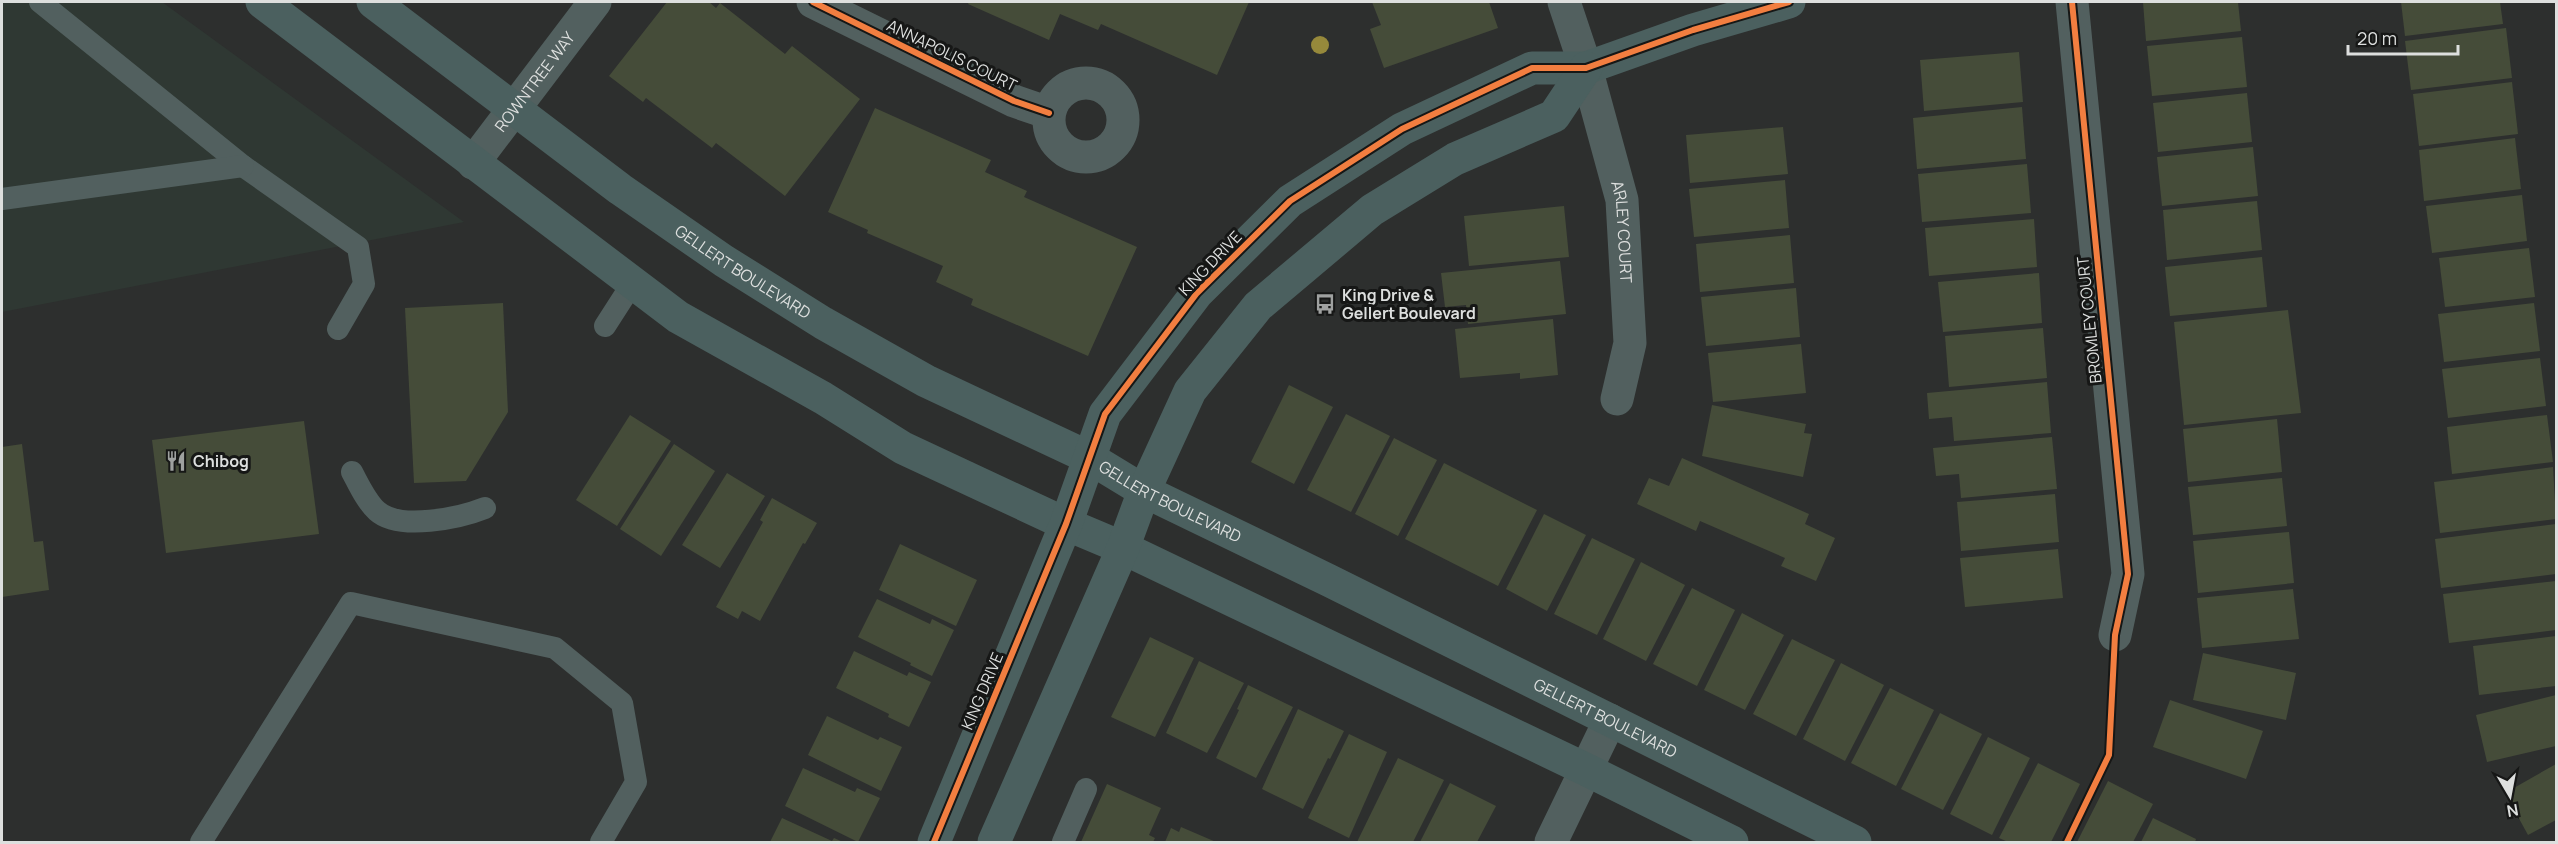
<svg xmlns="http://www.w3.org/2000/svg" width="2558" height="844" font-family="Manrope,sans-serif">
<rect width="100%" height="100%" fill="#2d2f2e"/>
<polygon fill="#2f3833" points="2,2 162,2 464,222 2,312"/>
<g fill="#454c39">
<polygon points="667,2 709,2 716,8 720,3 785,54 792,46 860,99 785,196 716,143 712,148 646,98 643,102 609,76"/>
<polygon points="969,2 1249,2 1217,75 1101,24 1098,30 1060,14 1049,40 968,4"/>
<polygon points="1372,2 1489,2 1498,28 1384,68 1370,29 1381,25"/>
<polygon points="2143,2 2238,2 2241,31 2146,41"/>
<polygon points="2401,2 2500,2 2503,24 2405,36"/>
<polygon points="2506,28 2512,78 2411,90 2405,41"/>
<polygon points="2242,37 2247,87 2152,96 2147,46"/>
<polygon points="2019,52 2023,102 1924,111 1920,60"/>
<polygon points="2512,82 2518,134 2419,146 2413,94"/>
<polygon points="2247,93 2252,142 2158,152 2153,103"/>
<polygon points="2022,107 2026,159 1917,169 1913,118"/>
<polygon points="875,108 991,160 985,172 1027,191 1024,197 1137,247 1088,356 971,305 973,299 936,282 943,266 867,233 868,230 828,212"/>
<polygon points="1783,127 1788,174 1690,183 1686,135"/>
<polygon points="2515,138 2521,189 2424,201 2419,150"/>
<polygon points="2253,147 2258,196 2162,206 2157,157"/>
<polygon points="2027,164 2031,213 1922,222 1918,174"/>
<polygon points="1785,180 1789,228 1694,237 1689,189"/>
<polygon points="2522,195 2527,241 2432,253 2426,206"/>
<polygon points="2257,201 2262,250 2167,260 2163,210"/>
<polygon points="1564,206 1569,257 1469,266 1464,216"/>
<polygon points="2034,219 2037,267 1929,276 1925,228"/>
<polygon points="1790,235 1794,283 1700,292 1696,244"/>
<polygon points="2529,248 2535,297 2445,307 2439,258"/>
<polygon points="2262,257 2267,307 2170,316 2165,267"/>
<polygon points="1560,261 1566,314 1468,324 1466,305 1445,307 1441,273"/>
<polygon points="2039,273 2042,323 1943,332 1938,282"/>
<polygon points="1796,288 1800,337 1706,346 1701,297"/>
<polygon points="503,303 508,412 466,481 414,483 405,308"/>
<polygon points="2534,303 2540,351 2444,362 2438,314"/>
<polygon points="2288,310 2301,413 2184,425 2174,322"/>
<polygon points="1553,319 1558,375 1520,379 1520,373 1460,378 1455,329"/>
<polygon points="2043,328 2047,378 1949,387 1945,336"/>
<polygon points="1801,344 1806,393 1713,402 1708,353"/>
<polygon points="2540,358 2546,406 2448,418 2442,369"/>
<polygon points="2047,382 2051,433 1954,441 1952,417 1929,419 1927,393"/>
<polygon points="1289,385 1333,407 1294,484 1251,462"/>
<polygon points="1712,405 1806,424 1804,433 1812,434 1803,477 1702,456"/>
<polygon points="1346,414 1390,436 1351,512 1307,490"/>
<polygon points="630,415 671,441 617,526 576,500"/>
<polygon points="2547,415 2553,462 2452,474 2447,427"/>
<polygon points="2277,419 2282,472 2188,482 2183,429"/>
<polygon points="304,421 319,534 166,553 152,440"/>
<polygon points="2052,437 2057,489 1961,498 1959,474 1936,476 1933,448"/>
<polygon points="1394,438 1437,460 1398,536 1355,514"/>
<polygon points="22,444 34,542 43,541 49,590 2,597 2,447"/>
<polygon points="674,444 715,471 661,556 620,529"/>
<polygon points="1682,458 1809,514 1805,524 1835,538 1816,581 1781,566 1785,558 1700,521 1696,531 1637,504 1649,478 1669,486"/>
<polygon points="1444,463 1537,510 1498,586 1405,539"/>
<polygon points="2553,467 2556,519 2440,533 2434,482"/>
<polygon points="727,473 765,496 720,568 682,545"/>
<polygon points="2282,478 2287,526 2193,535 2188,487"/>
<polygon points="2055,494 2059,542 1961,551 1957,502"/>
<polygon points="772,498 817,523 805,544 803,543 760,621 742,611 738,619 716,607 763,522 760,520"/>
<polygon points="1544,514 1586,535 1547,611 1506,589"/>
<polygon points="2556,524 2556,574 2441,588 2435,539"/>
<polygon points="2289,532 2294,583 2198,593 2193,541"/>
<polygon points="1592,538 1635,559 1597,635 1554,614"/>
<polygon points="900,544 977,580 956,626 879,590"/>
<polygon points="2058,549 2063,598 1965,607 1960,558"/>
<polygon points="1641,562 1685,585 1646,661 1603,639"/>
<polygon points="2556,581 2556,630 2449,643 2443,594"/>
<polygon points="1692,588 1735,610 1697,686 1653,664"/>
<polygon points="2293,589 2299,639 2202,648 2197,598"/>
<polygon points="877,599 930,624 932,619 954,630 932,676 910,665 911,663 858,637"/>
<polygon points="1742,613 1784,635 1745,710 1704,690"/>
<polygon points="2556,636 2556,686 2479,695 2473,646"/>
<polygon points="1150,637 1194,658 1155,737 1111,717"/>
<polygon points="1792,639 1835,660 1796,736 1753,714"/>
<polygon points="854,651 907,676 909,672 931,682 909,727 888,717 889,714 836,688"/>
<polygon points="2203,653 2296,673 2286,720 2193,700"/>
<polygon points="1199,661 1244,683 1207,753 1166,733"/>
<polygon points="1841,663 1884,685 1845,761 1803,739"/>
<polygon points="1248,685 1293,707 1256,778 1216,758 1239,710 1237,709"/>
<polygon points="1890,688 1934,710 1896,786 1851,763"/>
<polygon points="2556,695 2556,746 2487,762 2476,715"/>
<polygon points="2170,700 2263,731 2246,779 2153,747"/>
<polygon points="1298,709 1344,731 1330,759 1328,758 1303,809 1262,789"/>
<polygon points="1940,713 1982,734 1943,810 1901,789"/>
<polygon points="827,716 878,740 880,737 902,747 881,791 808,755"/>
<polygon points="1349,734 1387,752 1349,838 1308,818"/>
<polygon points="1988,737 2030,758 1992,835 1950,814"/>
<polygon points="1398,758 1444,780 1413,842 1357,842"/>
<polygon points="2038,763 2080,784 2051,842 2008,842 1999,838"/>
<polygon points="2556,764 2556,820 2528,835 2505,793"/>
<polygon points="803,768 855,792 857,788 880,798 858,842 785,806"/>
<polygon points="2108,781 2153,804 2133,842 2077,842"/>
<polygon points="1450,783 1496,806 1477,842 1420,842"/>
<polygon points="1107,784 1161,808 1149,835 1155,838 1153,842 1081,842"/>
<polygon points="782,818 832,841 834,838 843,842 770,842"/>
<polygon points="2153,818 2196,839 2195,842 2141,842"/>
<polygon points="1181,827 1216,842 1165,842 1171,828 1179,832"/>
</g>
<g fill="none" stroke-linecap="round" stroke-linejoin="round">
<g stroke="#52605f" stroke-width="22">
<polyline points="40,2 243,166 358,247 364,284 338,329"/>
<polyline points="2,199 243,166"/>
<polyline points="605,326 632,284"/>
<path d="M352 472C359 485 366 501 377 511 399 531 460 518 485 508"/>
<polyline points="201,842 351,603 555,648 622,703 636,782 601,842"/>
<polyline points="1063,842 1086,789"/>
</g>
<g stroke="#52605f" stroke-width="33">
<polyline points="813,2 1014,101 1049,113"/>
<path id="s1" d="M1564 2 1586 68 1622 200 1630 343 1617 399"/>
<polyline points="2072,2 2128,574 2115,635"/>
<circle cx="1086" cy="120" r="37"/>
<path id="s2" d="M473 163 595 2"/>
<polyline points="1551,842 1610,720"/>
</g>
<g stroke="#4b605f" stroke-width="33">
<polyline points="262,2 678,317 823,398 903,448 1066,524 1123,548 1585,769 1732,842"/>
<path id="s3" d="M373 2 620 189 724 261 823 323 926 381 1088 457 1144 491 1328 580 1855 842"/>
<polyline points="934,842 1066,524 1105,414 1197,293 1290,201 1402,129 1532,68 1586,68 1693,30 1789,2"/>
<polyline points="994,842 1123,548 1144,491 1190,391 1258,306 1372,210 1455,159 1554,116 1586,68"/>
</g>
<g stroke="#161716" stroke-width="10">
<g id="cycleway">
<polyline points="813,2 1014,101 1049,113"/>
<polyline points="934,842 1066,524 1105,414 1197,293 1290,201 1402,129 1532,68 1586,68 1693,30 1789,2"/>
<polyline points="2067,842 2109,755 2115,635 2128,574 2072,2"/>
</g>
</g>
<use href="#cycleway" stroke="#f27e40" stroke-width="6"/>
</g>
<circle fill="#96893b" cx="1320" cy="45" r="9"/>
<defs>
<g id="bus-bare" transform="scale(1.62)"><path d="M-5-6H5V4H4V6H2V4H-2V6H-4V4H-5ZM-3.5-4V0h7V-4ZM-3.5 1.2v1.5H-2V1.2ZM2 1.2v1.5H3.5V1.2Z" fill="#9fa1a0" stroke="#161716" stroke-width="2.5" paint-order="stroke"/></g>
<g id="restaurant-bare" transform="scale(1.62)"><path d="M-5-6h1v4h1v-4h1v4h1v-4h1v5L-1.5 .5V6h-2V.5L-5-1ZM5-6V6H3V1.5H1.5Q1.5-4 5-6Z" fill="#9fa1a0" stroke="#161716" stroke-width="2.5" paint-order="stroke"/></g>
</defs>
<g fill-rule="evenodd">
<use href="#bus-bare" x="1325" y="304"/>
<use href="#restaurant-bare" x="176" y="461"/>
</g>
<g text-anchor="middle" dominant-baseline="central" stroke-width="6" stroke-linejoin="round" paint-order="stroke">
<g font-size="16" fill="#dddfde" stroke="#161716">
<text transform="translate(952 55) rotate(26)">ANNAPOLIS COURT</text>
<text stroke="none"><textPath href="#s2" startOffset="102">ROWNTREE WAY</textPath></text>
<text stroke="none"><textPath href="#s1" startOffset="238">ARLEY COURT</textPath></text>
<text transform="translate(1210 263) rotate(-46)">KING DRIVE</text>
<text stroke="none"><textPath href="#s3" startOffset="458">GELLERT BOULEVARD</textPath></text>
<text transform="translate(2089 320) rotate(-96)">BROMLEY COURT</text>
<text stroke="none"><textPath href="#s3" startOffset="944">GELLERT BOULEVARD</textPath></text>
<text transform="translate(982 691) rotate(-67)">KING DRIVE</text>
<text stroke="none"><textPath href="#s3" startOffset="1430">GELLERT BOULEVARD</textPath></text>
</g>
<g font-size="16" font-weight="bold" fill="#dddfde" stroke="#161716" text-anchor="start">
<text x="1342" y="295">King Drive &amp;<tspan x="1342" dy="18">Gellert Boulevard</tspan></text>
<text x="193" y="461">Chibog</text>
</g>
</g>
<rect width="2558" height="844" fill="none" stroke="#dddfde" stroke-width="6"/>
<g transform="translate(2510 796) rotate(170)" stroke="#161716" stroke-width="4.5" paint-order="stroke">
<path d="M0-4.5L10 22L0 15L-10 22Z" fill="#dddfde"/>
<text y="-9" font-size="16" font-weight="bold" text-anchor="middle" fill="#dddfde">N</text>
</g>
<path d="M2348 45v9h110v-9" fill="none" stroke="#dddfde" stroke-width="3"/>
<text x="2357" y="45" font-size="18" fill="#dddfde" stroke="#161716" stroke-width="4.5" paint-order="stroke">20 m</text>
</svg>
